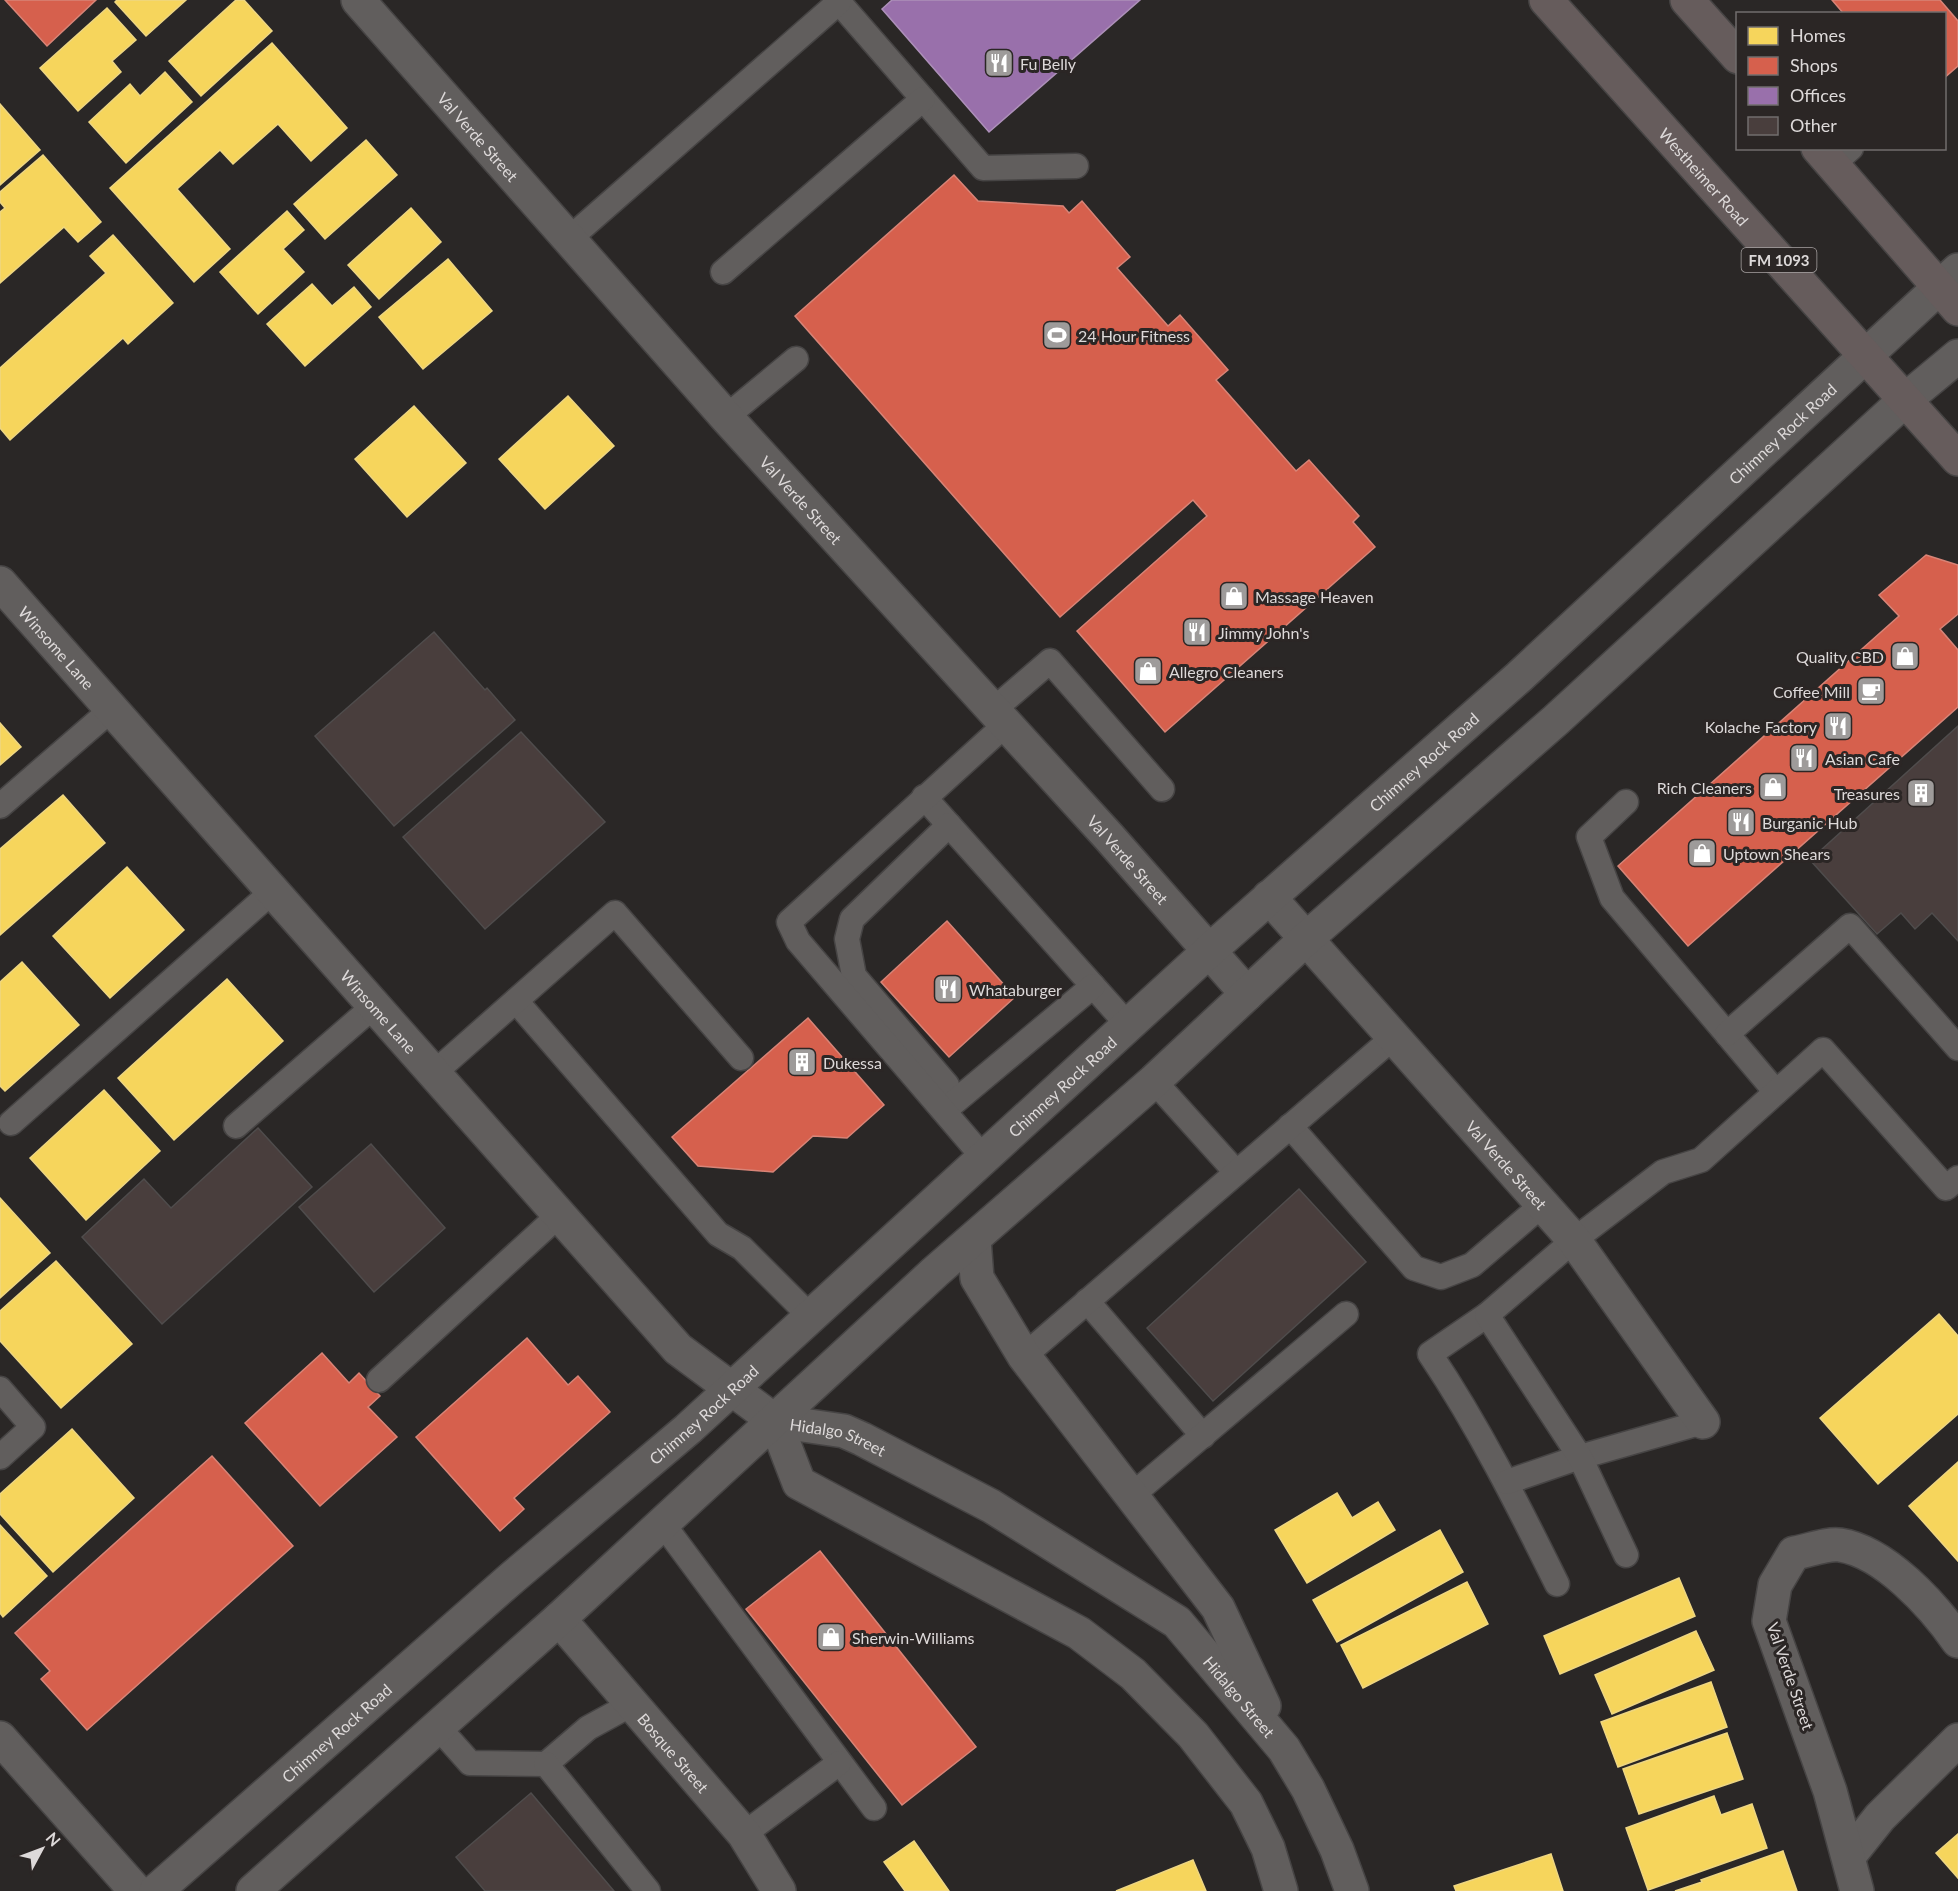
<svg xmlns="http://www.w3.org/2000/svg" width="1958" height="1891" font-family="Lato,sans-serif">
<rect width="100%" height="100%" fill="#2a2726"/>
<g fill="#f6d55c" stroke="#eed682" stroke-width="1.5">
<polygon points="117,0 186,0 146,36 115,2"/>
<polygon points="236,0 244,0 272,31 201,96 169,61"/>
<polygon points="107,8 136,40 112,61 121,72 78,111 40,68"/>
<polygon points="272,43 347,128 311,161 278,124 233,164 220,150 177,189 230,249 194,282 110,188"/>
<polygon points="165,72 192,102 126,163 89,122 130,84 140,96"/>
<polygon points="0,104 40,150 0,185"/>
<polygon points="366,140 397,175 325,239 294,204"/>
<polygon points="43,155 101,222 78,242 64,227 0,283 0,212 5,208 0,202 0,192"/>
<polygon points="411,208 441,242 379,299 348,265"/>
<polygon points="287,211 304,230 283,249 304,272 258,314 220,272"/>
<polygon points="113,235 173,303 128,344 123,338 10,440 0,428 0,368 106,273 90,256"/>
<polygon points="448,259 492,311 423,369 379,317"/>
<polygon points="312,284 332,306 354,287 371,307 305,366 267,324"/>
<polygon points="568,396 614,446 545,509 499,459"/>
<polygon points="414,406 466,463 407,517 355,459"/>
<polygon points="0,723 21,747 0,765"/>
<polygon points="63,795 105,843 0,935 0,849"/>
<polygon points="127,867 184,930 110,998 53,936"/>
<polygon points="22,962 79,1025 5,1091 0,1086 0,982"/>
<polygon points="227,979 283,1041 174,1140 118,1078"/>
<polygon points="104,1090 160,1151 86,1220 30,1158"/>
<polygon points="0,1198 50,1253 0,1298"/>
<polygon points="56,1261 132,1344 61,1408 0,1341 0,1311"/>
<polygon points="1939,1314 1958,1336 1958,1414 1878,1484 1820,1418"/>
<polygon points="72,1429 134,1498 53,1572 0,1514 0,1494"/>
<polygon points="1958,1462 1958,1561 1909,1506"/>
<polygon points="1337,1493 1352,1518 1378,1502 1395,1530 1307,1583 1275,1530"/>
<polygon points="0,1525 47,1576 3,1617 0,1613"/>
<polygon points="1440,1530 1463,1572 1337,1642 1313,1600"/>
<polygon points="1679,1578 1695,1616 1560,1674 1544,1636"/>
<polygon points="1467,1582 1488,1624 1363,1688 1341,1645"/>
<polygon points="1696,1631 1714,1670 1612,1714 1595,1675"/>
<polygon points="1711,1682 1727,1727 1618,1767 1601,1722"/>
<polygon points="1727,1733 1743,1779 1639,1814 1623,1769"/>
<polygon points="1714,1796 1721,1815 1752,1804 1767,1848 1648,1890 1626,1828"/>
<polygon points="1958,1834 1958,1878 1936,1853"/>
<polygon points="914,1841 949,1891 905,1891 884,1862"/>
<polygon points="1783,1851 1797,1891 1675,1891 1702,1882 1701,1880"/>
<polygon points="1551,1854 1563,1891 1456,1891 1454,1886"/>
<polygon points="1193,1860 1206,1891 1116,1891"/>
</g>
<g fill="#d6604d" stroke="#d88477" stroke-width="1.5">
<polygon points="5,0 96,0 47,46"/>
<polygon points="1832,0 1940,0 1958,21 1958,66 1944,78 1944,14 1844,14"/>
<polygon points="954,175 978,201 1063,206 1069,213 1082,201 1130,257 1117,268 1168,326 1180,315 1228,370 1216,380 1296,471 1309,460 1359,516 1353,522 1375,547 1165,732 1077,631 1207,516 1193,500 1060,617 795,316"/>
<polygon points="1926,555 1958,565 1958,614 1940,629 1958,650 1958,707 1688,946 1618,866 1899,616 1879,595"/>
<polygon points="947,921 1015,997 949,1057 881,982"/>
<polygon points="808,1018 884,1105 847,1138 813,1136 773,1172 698,1166 672,1137"/>
<polygon points="527,1338 568,1385 578,1376 610,1412 514,1498 524,1509 500,1531 416,1437"/>
<polygon points="322,1353 349,1383 359,1373 380,1396 368,1407 397,1437 320,1506 245,1423"/>
<polygon points="212,1456 293,1546 87,1730 41,1679 50,1671 15,1633"/>
<polygon points="820,1551 976,1747 902,1805 746,1609"/>
</g>
<polygon fill="#9970ab" stroke="#ad90b9" stroke-width="1.5" points="892,0 1140,0 989,132 882,9"/>
<g fill="#493e3d" stroke="#4f4c4c" stroke-width="1.5">
<polygon points="434,632 485,690 487,688 515,720 394,826 315,736"/>
<polygon points="1958,726 1958,941 1932,913 1915,929 1901,913 1877,934 1810,860"/>
<polygon points="521,732 605,822 485,929 403,837"/>
<polygon points="258,1128 312,1187 162,1324 82,1237 144,1179 171,1208"/>
<polygon points="371,1144 445,1228 374,1292 299,1207"/>
<polygon points="1299,1189 1366,1262 1213,1401 1147,1328"/>
<polygon points="531,1793 614,1891 485,1891 456,1857"/>
</g>
<g fill="none" stroke-linecap="round" stroke-linejoin="round">
<g stroke="#464444" stroke-width="27">
<g id="service">
<polyline points="837,0 983,168 1076,166"/>
<polyline points="1832,165 1851,148"/>
<polyline points="569,239 839,2"/>
<polyline points="723,272 923,99"/>
<polyline points="726,417 796,359"/>
<polyline points="992,711 1050,661 1162,789"/>
<polyline points="924,797 1128,1025"/>
<polyline points="1626,802 1589,837 1612,898 1776,1092"/>
<polyline points="0,806 112,709"/>
<polyline points="516,1001 718,1234 742,1248 812,1318"/>
<polyline points="1727,1034 1850,926 1958,1048"/>
<polyline points="434,1073 615,913 741,1058"/>
<polyline points="1154,1081 1236,1172"/>
<polyline points="945,1110 947,1085 854,976 847,939 852,919 949,825"/>
<polyline points="945,1110 1093,986"/>
<polyline points="11,1123 273,891"/>
<polyline points="236,1126 374,1006"/>
<polyline points="1290,1126 1414,1268 1441,1277 1472,1265 1542,1205"/>
<polyline points="983,1157 798,941 789,922 1005,725"/>
<polyline points="1087,1301 1203,1436"/>
<path d="M1487 1315 1430 1354C1479 1427 1518 1505 1557 1584"/>
<polyline points="1024,1356 1395,1036"/>
<polyline points="379,1380 559,1215"/>
<polyline points="0,1389 33,1427 0,1457"/>
<polyline points="1507,1482 1580,1457 1703,1422"/>
<polyline points="1131,1496 1346,1314"/>
<polyline points="663,1524 874,1808"/>
<polyline points="1626,1555 1580,1457 1487,1315 1574,1240 1663,1172 1701,1160 1823,1050 1946,1188 1958,1178"/>
<polyline points="438,1727 470,1763 546,1764 588,1728 632,1704"/>
<polyline points="546,1764 648,1891"/>
<polyline points="744,1834 839,1763"/>
</g>
</g>
<g stroke="#464444" stroke-width="36">
<g id="minor">
<path id="s1" d="M358 0 726 417 1109 837 1247 994"/>
<path id="s2" d="M1269 897 1574 1240 1703 1422"/>
<path id="s3" d="M559 1619 744 1834 779 1891"/>
<polyline points="0,1738 136,1891"/>
<polyline points="1849,1856 1880,1817 1958,1740"/>
<path d="M1857 1891 1830 1791 1769 1621 1775 1585 1794 1553C1808 1551 1827 1543 1840 1545 1885 1552 1933 1605 1958 1641"/>
</g>
</g>
<g stroke="#464444" stroke-width="36">
<g id="tertiary">
<path id="s4" d="M0 583 678 1349 775 1421 844 1431 862 1439 991 1506 1177 1622 1284 1749 1308 1789 1337 1850 1352 1891"/>
<polyline points="974,1239 977,1278 1024,1356 1218,1608 1264,1706"/>
<polyline points="775,1421 799,1483 1079,1633 1133,1674 1193,1735 1246,1803 1268,1848 1281,1891"/>
</g>
</g>
<g stroke="#464444" stroke-width="36">
<g id="secondary">
<path id="s5" d="M156 1891 513 1577 688 1429 1209 951 1519 677 1958 270"/>
<polyline points="253,1891 559,1619 935,1272 1154,1081 1307,938 1556,720 1905,400 1958,356"/>
</g>
</g>
<g stroke="#464444" stroke-width="36">
<g id="primary">
<path id="s6" d="M1546 0 1958 459"/>
<polyline points="1687,0 1738,57"/>
<polyline points="1818,148 1958,309"/>
</g>
</g>
<use href="#service" stroke="#615e5d" stroke-width="24"/>
<use href="#minor" stroke="#615e5d" stroke-width="33"/>
<use href="#tertiary" stroke="#615e5d" stroke-width="33"/>
<use href="#secondary" stroke="#615e5d" stroke-width="33"/>
<use href="#primary" stroke="#665c5c" stroke-width="33"/>
</g>
<defs>
<g id="restaurant-square" transform="scale(1.5)"><rect x="-9" y="-9" width="18" height="18" rx="4" fill="#9e9b9a" stroke="#2b2625"/><path d="M-5-6h1v4h1v-4h1v4h1v-4h1v5L-1.5 .5V6h-2V.5L-5-1ZM5-6V6H3V1.5H1.5Q1.5-4 5-6Z" fill="#fff"/></g>
<g id="stadium-square" transform="scale(1.5)"><rect x="-9" y="-9" width="18" height="18" rx="4" fill="#9e9b9a" stroke="#2b2625"/><path d="M0-5a6.5 5 0 1 0 0 10a6.5 5 0 1 0 0-10ZM-3.5-1.8h7v3.6h-7Z" fill="#fff"/></g>
<g id="shop-square" transform="scale(1.5)"><rect x="-9" y="-9" width="18" height="18" rx="4" fill="#9e9b9a" stroke="#2b2625"/><path d="M-5-2.5h2.3a2.7 3.5 0 0 1 5.4 0H5L5.5 6h-11ZM-1.5-2.5h3a1.5 2.3 0 0 0-3 0Z" fill="#fff"/></g>
<g id="cafe-square" transform="scale(1.5)"><rect x="-9" y="-9" width="18" height="18" rx="4" fill="#9e9b9a" stroke="#2b2625"/><path d="M-5.5-4.5H6V0H3Q3 3.5 0 3.5H-2.5Q-5.5 3.5-5.5 0ZM3-3.2v2h1.7v-2ZM-6 4.5H4V6H-6Z" fill="#fff"/></g>
<g id="building-square" transform="scale(1.5)"><rect x="-9" y="-9" width="18" height="18" rx="4" fill="#9e9b9a" stroke="#2b2625"/><path d="M-4-6H4V6H1V3H-1V6H-4ZM-2.5-4.3h1.7v1.8h-1.7ZM.8-4.3h1.7v1.8H.8ZM-2.5-1h1.7V.8h-1.7ZM.8-1h1.7V.8H.8Z" fill="#fff"/></g>
</defs>
<g fill-rule="evenodd">
<use href="#restaurant-square" x="999" y="63"/>
<use href="#stadium-square" x="1057" y="335"/>
<use href="#shop-square" x="1234" y="596"/>
<use href="#restaurant-square" x="1197" y="632"/>
<use href="#shop-square" x="1905" y="656"/>
<use href="#shop-square" x="1148" y="671"/>
<use href="#cafe-square" x="1871" y="691"/>
<use href="#restaurant-square" x="1838" y="726"/>
<use href="#restaurant-square" x="1804" y="758"/>
<use href="#shop-square" x="1773" y="787"/>
<use href="#building-square" x="1921" y="793"/>
<use href="#restaurant-square" x="1741" y="822"/>
<use href="#shop-square" x="1702" y="853"/>
<use href="#restaurant-square" x="948" y="989"/>
<use href="#building-square" x="802" y="1062"/>
<use href="#shop-square" x="831" y="1637"/>
</g>
<g text-anchor="middle" dominant-baseline="central" stroke-width="6" stroke-linejoin="round" paint-order="stroke">
<rect fill="#2b2625" stroke="#a8a3a3" stroke-width="1.5" x="1741.5" y="248" width="75" height="24" rx="4.5"/>
<g font-size="15" font-weight="bold" fill="#ddd9d9">
<text x="1779" y="260">FM 1093</text>
</g>
<g font-size="16" fill="#ddd9d9" stroke="#2b2625" text-anchor="start">
<text x="1020" y="63">Fu Belly</text>
<text x="1078" y="335">24 Hour Fitness</text>
<text x="1255" y="596">Massage Heaven</text>
<text x="1218" y="632">Jimmy John's</text>
<text x="1884" y="656" text-anchor="end">Quality CBD</text>
<text x="1169" y="671">Allegro Cleaners</text>
<text x="1850" y="691" text-anchor="end">Coffee Mill</text>
<text x="1817" y="726" text-anchor="end">Kolache Factory</text>
<text x="1825" y="758">Asian Cafe</text>
<text x="1752" y="787" text-anchor="end">Rich Cleaners</text>
<text x="1900" y="793" text-anchor="end">Treasures</text>
<text x="1762" y="822">Burganic Hub</text>
<text x="1723" y="853">Uptown Shears</text>
<text x="969" y="989">Whataburger</text>
<text x="823" y="1062">Dukessa</text>
<text x="852" y="1637">Sherwin-Williams</text>
</g>
<g font-size="16" fill="#ddd9d9" stroke="#2b2625">
<text stroke="none"><textPath href="#s1" startOffset="182">Val Verde Street</textPath></text>
<text stroke="none"><textPath href="#s6" startOffset="237">Westheimer Road</textPath></text>
<text stroke="none"><textPath href="#s5" startOffset="2184">Chimney Rock Road</textPath></text>
<text stroke="none"><textPath href="#s1" startOffset="668">Val Verde Street</textPath></text>
<text stroke="none"><textPath href="#s4" startOffset="86">Winsome Lane</textPath></text>
<text stroke="none"><textPath href="#s5" startOffset="1698">Chimney Rock Road</textPath></text>
<text stroke="none"><textPath href="#s1" startOffset="1154">Val Verde Street</textPath></text>
<text stroke="none"><textPath href="#s4" startOffset="572">Winsome Lane</textPath></text>
<text stroke="none"><textPath href="#s5" startOffset="1212">Chimney Rock Road</textPath></text>
<text stroke="none"><textPath href="#s2" startOffset="358">Val Verde Street</textPath></text>
<text stroke="none"><textPath href="#s5" startOffset="726">Chimney Rock Road</textPath></text>
<text stroke="none"><textPath href="#s4" startOffset="1209">Hidalgo Street</textPath></text>
<text transform="translate(1791 1676) rotate(71)">Val Verde Street</text>
<text stroke="none"><textPath href="#s4" startOffset="1695">Hidalgo Street</textPath></text>
<text stroke="none"><textPath href="#s5" startOffset="240">Chimney Rock Road</textPath></text>
<text stroke="none"><textPath href="#s3" startOffset="176">Bosque Street</textPath></text>
</g>
</g>
<rect x="1736" y="12" width="210" height="138" fill="#2b2625" stroke="#726e6d" stroke-width="1.5"/>
<rect x="1748" y="27" width="30" height="18" fill="#f6d55c" stroke="#726e6d" stroke-width="1.5"/>
<text x="1790" y="42" font-size="18" fill="#ddd9d9">Homes</text>
<rect x="1748" y="57" width="30" height="18" fill="#d6604d" stroke="#726e6d" stroke-width="1.5"/>
<text x="1790" y="72" font-size="18" fill="#ddd9d9">Shops</text>
<rect x="1748" y="87" width="30" height="18" fill="#9970ab" stroke="#726e6d" stroke-width="1.5"/>
<text x="1790" y="102" font-size="18" fill="#ddd9d9">Offices</text>
<rect x="1748" y="117" width="30" height="18" fill="#493e3d" stroke="#726e6d" stroke-width="1.5"/>
<text x="1790" y="132" font-size="18" fill="#ddd9d9">Other</text>
<g transform="translate(42 1849) rotate(49)" stroke="#2b2625" stroke-width="4.5" paint-order="stroke">
<path d="M0-4.5L10 22L0 15L-10 22Z" fill="#ddd9d9"/>
<text y="-9" font-size="16" font-weight="bold" text-anchor="middle" fill="#ddd9d9">N</text>
</g>
</svg>
